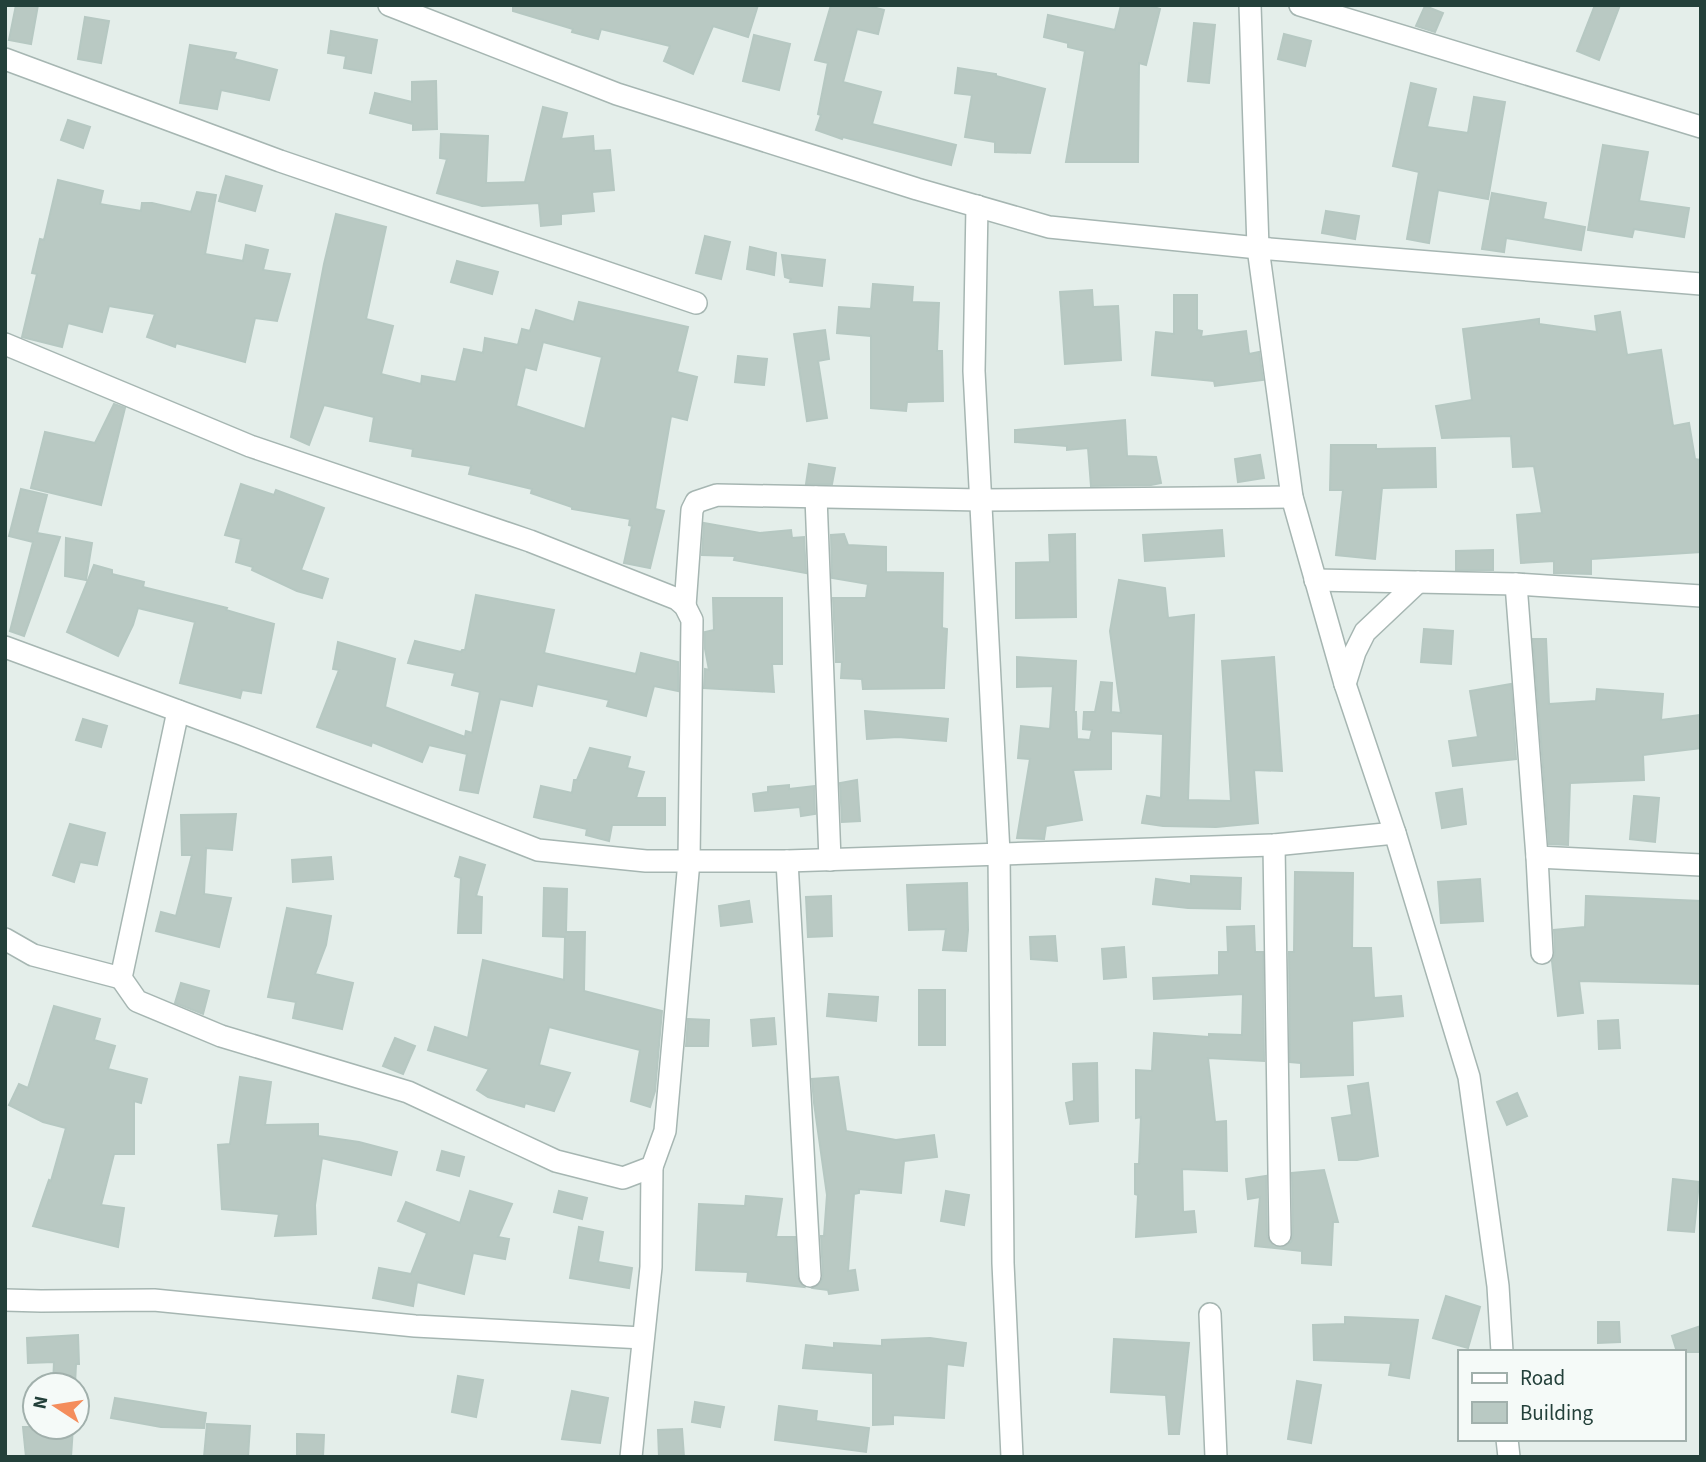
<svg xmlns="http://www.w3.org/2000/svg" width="1706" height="1462" font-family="'Source Sans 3',sans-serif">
<rect width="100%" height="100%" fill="#e4eeea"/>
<g fill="#b9c9c3" stroke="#b6c8c2" stroke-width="2" fill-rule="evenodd">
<polygon points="16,5 38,5 31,44 9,40"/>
<polygon points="513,5 758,5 748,37 713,26 693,74 664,61 670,46 601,29 598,39 572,32 573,29 513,11"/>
<polygon points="831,5 865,5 884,10 878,34 857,29 843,82 881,92 872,124 956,145 951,165 843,137 842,139 816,130 821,115 818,114 828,63 815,60"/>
<polygon points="1121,5 1147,5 1160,9 1146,65 1139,63 1138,162 1066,162 1085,51 1068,47 1068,43 1044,37 1048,15 1115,30"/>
<polygon points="1595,5 1620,5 1599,60 1577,51"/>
<polygon points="1425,6 1443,13 1435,32 1416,26"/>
<polygon points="85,17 109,21 101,63 78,59"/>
<polygon points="1194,23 1215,25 1209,83 1188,81"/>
<polygon points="331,31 377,40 371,73 344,68 346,56 328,53"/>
<polygon points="1284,34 1311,41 1305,66 1278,59"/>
<polygon points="754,35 790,44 779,90 743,81"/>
<polygon points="190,45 236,53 234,59 277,70 269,100 221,90 217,109 180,103"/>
<polygon points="958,68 996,74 996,76 1045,89 1030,153 995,152 995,142 965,137 972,95 955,93"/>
<polygon points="436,81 437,129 413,130 413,124 370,113 375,93 412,102 412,82"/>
<polygon points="1411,83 1436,89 1427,127 1468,133 1474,97 1505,102 1488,199 1438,190 1429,243 1407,239 1419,172 1393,166"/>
<polygon points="543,107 567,113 561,139 593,136 594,151 610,150 614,190 592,192 594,211 561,214 561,224 541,226 539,203 482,206 437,193 447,159 440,158 441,134 488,136 486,183 525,182"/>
<polygon points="68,120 90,127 83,148 61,140"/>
<polygon points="1603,145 1648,152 1639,201 1689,208 1684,237 1634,229 1632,237 1588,230"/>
<polygon points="226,176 262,186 255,211 219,201"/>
<polygon points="58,180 103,191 100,204 141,211 142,203 152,203 191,212 197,192 216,195 205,254 243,261 246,245 268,250 263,270 290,274 277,321 255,318 245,362 176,343 175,347 147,337 155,314 109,306 102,332 68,323 62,347 22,337 37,274 32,273 40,239 44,240"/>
<polygon points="1492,193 1546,203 1543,219 1585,227 1581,250 1506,238 1504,252 1482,249"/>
<polygon points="1326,211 1359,216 1355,239 1322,233"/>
<path d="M336 214 386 227 366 319 393 326 381 374 421 384 422 376 456 382 464 349 483 353 485 338 518 345 522 329 530 331 536 310 574 322 579 302 688 327 677 372 697 377 687 420 671 416 655 509 664 511 650 568 624 563 632 526 629 525 630 519 572 509V507L531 493 532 489 469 474 471 466 412 456 413 449 370 441 374 417 324 405 309 445 291 437 324 264ZM543 342 602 357 585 429 516 406 525 367 536 370Z"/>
<polygon points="705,236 730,242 721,279 696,273"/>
<polygon points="750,247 776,253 774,275 747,269"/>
<polygon points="782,255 825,260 822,286 790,282 791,279 785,277"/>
<polygon points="457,261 498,272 492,294 451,282"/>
<polygon points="873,284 913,287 912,302 939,303 937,351 942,351 943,401 907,402 906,411 871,408 871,336 837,333 839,307 871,309"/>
<polygon points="1092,290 1093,307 1118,306 1121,360 1065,364 1060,292"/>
<polygon points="1174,295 1197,295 1197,330 1202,331 1201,337 1246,331 1249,354 1259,352 1263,380 1215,386 1214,381 1152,375 1156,332 1174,334"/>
<polygon points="1620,312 1627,355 1661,350 1673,426 1689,423 1695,459 1701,460 1701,552 1591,559 1591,574 1554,573 1554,561 1521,563 1517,515 1542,513 1534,466 1513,467 1511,436 1442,438 1436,406 1472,400 1463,329 1539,319 1539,324 1597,332 1595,316"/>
<polygon points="825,330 829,359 818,361 827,418 807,421 794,334"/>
<polygon points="738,356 767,359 764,385 735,382"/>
<polygon points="114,404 125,408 101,505 31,488 45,432 95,443"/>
<polygon points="1125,420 1127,456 1156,457 1161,483 1151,485 1091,486 1088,448 1067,450 1067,446 1015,442 1015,430"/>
<polygon points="1331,445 1376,445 1376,449 1435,448 1436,487 1382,488 1375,559 1336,555 1343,490 1330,490"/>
<polygon points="1260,455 1264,478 1238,482 1235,459"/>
<polygon points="809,464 835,468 832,484 806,484"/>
<polygon points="241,484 274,495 276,490 324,508 301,570 328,579 322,598 297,591 252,570 253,567 236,562 241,539 225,535"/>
<polygon points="21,489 47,495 37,533 60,537 24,636 10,631 33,542 9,536"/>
<polygon points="704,523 760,533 791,530 792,538 804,537 806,573 734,560 735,556 702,555"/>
<polygon points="1222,530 1224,556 1145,561 1143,535"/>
<polygon points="844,534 848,545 886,547 886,572 943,573 942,628 947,629 944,688 863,689 862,679 841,678 842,662 836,662 833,598 866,598 868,584 832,578 831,535"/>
<polygon points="1075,534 1076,617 1016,618 1016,563 1050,562 1049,535"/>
<polygon points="66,538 92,543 86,580 65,576"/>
<polygon points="1493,550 1493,570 1456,570 1456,551"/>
<polygon points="94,565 112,570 112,574 144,582 143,587 227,608 226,610 274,624 261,693 242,690 240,698 180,683 195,622 138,608 133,625 118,656 67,632"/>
<polygon points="1119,580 1165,588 1168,618 1194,615 1188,800 1231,801 1222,661 1274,657 1282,771 1254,770 1258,823 1216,827 1163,826 1142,823 1147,796 1161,798 1163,734 1111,731 1111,769 1073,770 1082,820 1046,826 1044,839 1017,838 1030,759 1018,758 1021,726 1050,729 1053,686 1017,687 1017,657 1076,661 1074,712 1076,712 1077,739 1090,740 1092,730 1083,729 1084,712 1095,712 1101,682 1112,683 1111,712 1121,713 1110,631"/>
<polygon points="476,595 554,610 544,653 636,674 641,653 678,662 678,691 654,686 646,716 607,706 609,700 537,684 532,706 500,699 478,793 460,790 467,754 429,745 422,762 372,742 371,746 317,727 339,670 333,669 338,642 395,659 385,707 465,737 466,731 472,733 480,692 452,685 455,673 408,663 415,641 461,652 462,650 465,650"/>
<polygon points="713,598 782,598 782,664 772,664 774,692 704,688 705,669 709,670 705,649 705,632 714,630"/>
<polygon points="1424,629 1453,631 1451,664 1421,662"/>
<polygon points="1533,639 1546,639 1549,704 1596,701 1597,689 1663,694 1661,720 1701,715 1701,748 1643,755 1644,780 1570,783 1568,845 1549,844"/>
<polygon points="1511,684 1516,759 1453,766 1449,741 1478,737 1470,691"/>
<polygon points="865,711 948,719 946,741 898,737 867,739"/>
<polygon points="83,719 107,726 101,747 76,740"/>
<polygon points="590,748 630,757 627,768 644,772 636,798 665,798 665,825 612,825 609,841 586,835 587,829 534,817 541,786 572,793 574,780 577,780"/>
<polygon points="857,780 860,821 842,822 840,783"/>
<polygon points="789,785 789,789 814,786 815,814 801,816 800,807 755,811 753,794 768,792 768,787"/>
<polygon points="1462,789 1466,824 1442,828 1436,793"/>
<polygon points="1634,796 1659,798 1655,842 1630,839"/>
<polygon points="236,814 232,850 206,848 204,894 231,898 219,947 156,931 161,912 176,916 192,855 182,855 181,815"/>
<polygon points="70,824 105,833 97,865 80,862 74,882 53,875"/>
<polygon points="331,857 333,879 293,882 292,860"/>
<polygon points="460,857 485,865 476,896 482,897 481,933 458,933 461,878 455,876"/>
<polygon points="1295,872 1353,873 1352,948 1371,948 1374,998 1401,996 1403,1016 1352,1021 1353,1075 1301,1077 1301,1063 1290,1062 1289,952 1294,952"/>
<polygon points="1191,876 1241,878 1240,909 1188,908 1153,904 1156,879 1191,884"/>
<polygon points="1480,879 1483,921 1441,923 1438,882"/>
<polygon points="967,883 968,930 966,951 943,950 946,929 909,930 907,885"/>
<polygon points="544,888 567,889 566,932 585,932 584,991 662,1011 655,1091 650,1107 631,1101 640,1050 549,1027 539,1065 570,1073 554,1111 525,1103 524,1107 488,1097 477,1090 489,1069 428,1050 435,1027 468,1038 483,960 564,980 565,937 543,936"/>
<polygon points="831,896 832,936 808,937 806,897"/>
<polygon points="1586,896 1701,901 1701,984 1579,981 1583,1013 1558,1016 1552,961 1555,952 1554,930 1585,927"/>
<polygon points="749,901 752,922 721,926 719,906"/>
<polygon points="287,908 331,916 326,945 315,974 353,983 342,1029 293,1018 296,1002 268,997"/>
<polygon points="1254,926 1255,952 1263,952 1264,1061 1208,1058 1215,1122 1226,1121 1227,1171 1182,1169 1183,1212 1194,1211 1196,1232 1136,1237 1138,1195 1135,1194 1135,1164 1139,1164 1141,1117 1136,1118 1136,1070 1152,1071 1154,1033 1209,1037 1209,1034 1242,1035 1243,994 1154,999 1153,978 1219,975 1219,952 1228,952 1227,927"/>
<polygon points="1055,936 1057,961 1031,959 1030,937"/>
<polygon points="1124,947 1126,977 1104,979 1102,949"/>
<polygon points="181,983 209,991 203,1014 175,1003"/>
<rect x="919" y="990" width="26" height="55"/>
<polygon points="829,994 878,997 876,1021 827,1016"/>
<polygon points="54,1006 100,1019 94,1040 115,1046 108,1069 147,1079 141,1103 134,1101 134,1154 114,1154 101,1205 124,1208 118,1247 33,1226 49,1180 51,1181 66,1128 43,1122 9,1105 19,1084 28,1088"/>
<polygon points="774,1018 776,1044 753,1046 751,1020"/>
<polygon points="688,1019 709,1020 708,1046 686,1046"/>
<polygon points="1618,1020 1620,1048 1599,1049 1598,1021"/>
<polygon points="395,1038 415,1046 403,1074 383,1066"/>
<polygon points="1097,1063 1098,1121 1070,1124 1066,1103 1074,1101 1073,1064"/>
<polygon points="240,1077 271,1082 265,1125 318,1124 318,1136 359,1142 397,1152 391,1175 322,1158 315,1205 316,1234 275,1236 279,1214 222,1209 218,1145 230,1144"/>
<polygon points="838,1077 846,1131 896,1140 934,1135 937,1157 904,1161 901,1193 859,1189 859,1193 854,1194 848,1271 855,1270 858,1290 829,1294 828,1290 813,1288 821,1282 823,1276 821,1236 824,1236 827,1195 814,1103 812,1079"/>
<polygon points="1368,1083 1378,1156 1357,1160 1339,1160 1332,1118 1352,1115 1348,1086"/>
<polygon points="1517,1093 1527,1116 1507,1125 1497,1102"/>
<polygon points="442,1151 464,1157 459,1176 437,1170"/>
<polygon points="1324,1170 1338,1222 1333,1222 1331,1265 1302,1263 1302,1251 1255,1246 1260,1197 1248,1199 1246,1179 1266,1176 1267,1236 1273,1246 1281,1248 1291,1242 1293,1235 1292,1173"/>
<polygon points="1673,1179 1699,1182 1694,1232 1668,1230"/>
<polygon points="470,1191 512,1204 498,1237 509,1239 505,1259 473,1253 464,1294 417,1282 413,1306 373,1298 379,1268 411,1274 427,1233 398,1221 406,1202 460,1223"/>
<polygon points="559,1191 587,1198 582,1219 554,1212"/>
<polygon points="946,1191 969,1195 964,1225 941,1221"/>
<polygon points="746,1196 782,1199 776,1237 795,1237 797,1277 804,1287 747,1281 748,1272 696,1270 699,1204 745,1206"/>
<polygon points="579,1227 603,1232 598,1262 632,1268 629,1288 570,1278"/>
<polygon points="1446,1296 1480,1307 1468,1348 1433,1338"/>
<polygon points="1345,1317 1418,1320 1409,1378 1389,1375 1391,1363 1314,1360 1313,1325 1345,1324"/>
<polygon points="1598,1322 1619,1322 1620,1342 1598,1343"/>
<polygon points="1701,1326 1701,1352 1677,1352 1672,1336"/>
<polygon points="78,1335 79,1364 76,1364 75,1385 53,1385 54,1362 28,1363 27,1338"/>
<polygon points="930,1338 966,1343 963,1366 947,1364 944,1418 893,1415 893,1424 873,1425 873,1373 803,1368 806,1345 834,1348 834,1343 882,1346 882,1340"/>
<polygon points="1114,1339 1189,1343 1179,1434 1169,1434 1166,1395 1111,1392"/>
<polygon points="458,1376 483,1380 476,1417 452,1412"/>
<polygon points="1297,1381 1321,1385 1311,1443 1288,1439"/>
<polygon points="572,1391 608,1398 600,1443 562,1439"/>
<polygon points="115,1398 206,1413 204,1428 161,1427 111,1418"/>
<polygon points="695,1402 724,1407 720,1427 692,1422"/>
<polygon points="779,1406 817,1411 816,1421 869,1428 866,1452 775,1440"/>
<polygon points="207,1424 250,1426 248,1457 204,1457"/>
<polygon points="23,1427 73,1427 71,1457 26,1457"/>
<polygon points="682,1429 684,1457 659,1457 658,1430"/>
<polygon points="297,1434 324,1435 323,1457 297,1457"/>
</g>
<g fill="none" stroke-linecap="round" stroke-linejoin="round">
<g stroke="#a6b6b2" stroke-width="24">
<g id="minor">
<polyline points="389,5 617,94 917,189 1049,227 1258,248 1701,284"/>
<polyline points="1250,5 1258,248 1292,497 1345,684 1395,833 1469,1077 1498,1286 1502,1352"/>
<polyline points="1300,5 1701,127"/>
<polyline points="5,59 280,161 696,303"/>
<polyline points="977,206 974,371 999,853 1003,1263 1012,1457"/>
<polyline points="5,344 250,446 530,541 677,599 685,606 692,620 689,861 665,1131 652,1167 623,1178 556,1161 408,1092 221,1036 137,1001 121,978 178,711"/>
<polyline points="816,497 830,860"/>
<polyline points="1315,580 1516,584 1701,596"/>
<polyline points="1516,584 1537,857 1542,953"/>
<polyline points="685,606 692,510 696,502 717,495 981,500 1292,497"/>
<polyline points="5,647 241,734 538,850 646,861 787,861 1274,845 1395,833"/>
<polyline points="1345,684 1355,652 1365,632 1418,582"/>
<polyline points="1274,845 1280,1235"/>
<polyline points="1537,857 1701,865"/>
<polyline points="787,861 810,1276"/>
<polyline points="5,939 33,955 121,978"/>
<polyline points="5,1300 41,1301 154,1300 415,1326 643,1338"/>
<polyline points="1210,1314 1216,1457"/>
<polyline points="1507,1439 1509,1457"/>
<polyline points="631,1457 651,1267 652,1167"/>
</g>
</g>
<use href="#minor" stroke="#fff" stroke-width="21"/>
</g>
<rect width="1706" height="1462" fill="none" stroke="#23403a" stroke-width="14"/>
<rect x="1458" y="1350" width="228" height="91" fill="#f5faf8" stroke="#a1b0ac" stroke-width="2"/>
<rect x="1472" y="1373" width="35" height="10" fill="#ffffff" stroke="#a1b0ac" stroke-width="2"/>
<text x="1520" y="1385" font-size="21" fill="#23403a">Road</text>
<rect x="1472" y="1402" width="35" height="21" fill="#b9c9c3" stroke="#a1b0ac" stroke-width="2"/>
<text x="1520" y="1420" font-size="21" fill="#23403a">Building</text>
<g transform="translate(56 1406) rotate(282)"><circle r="33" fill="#f5faf8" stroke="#a1b0ac" stroke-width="2"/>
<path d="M0-5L12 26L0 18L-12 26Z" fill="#f48d5c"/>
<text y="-10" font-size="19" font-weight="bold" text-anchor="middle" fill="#23403a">N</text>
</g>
</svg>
